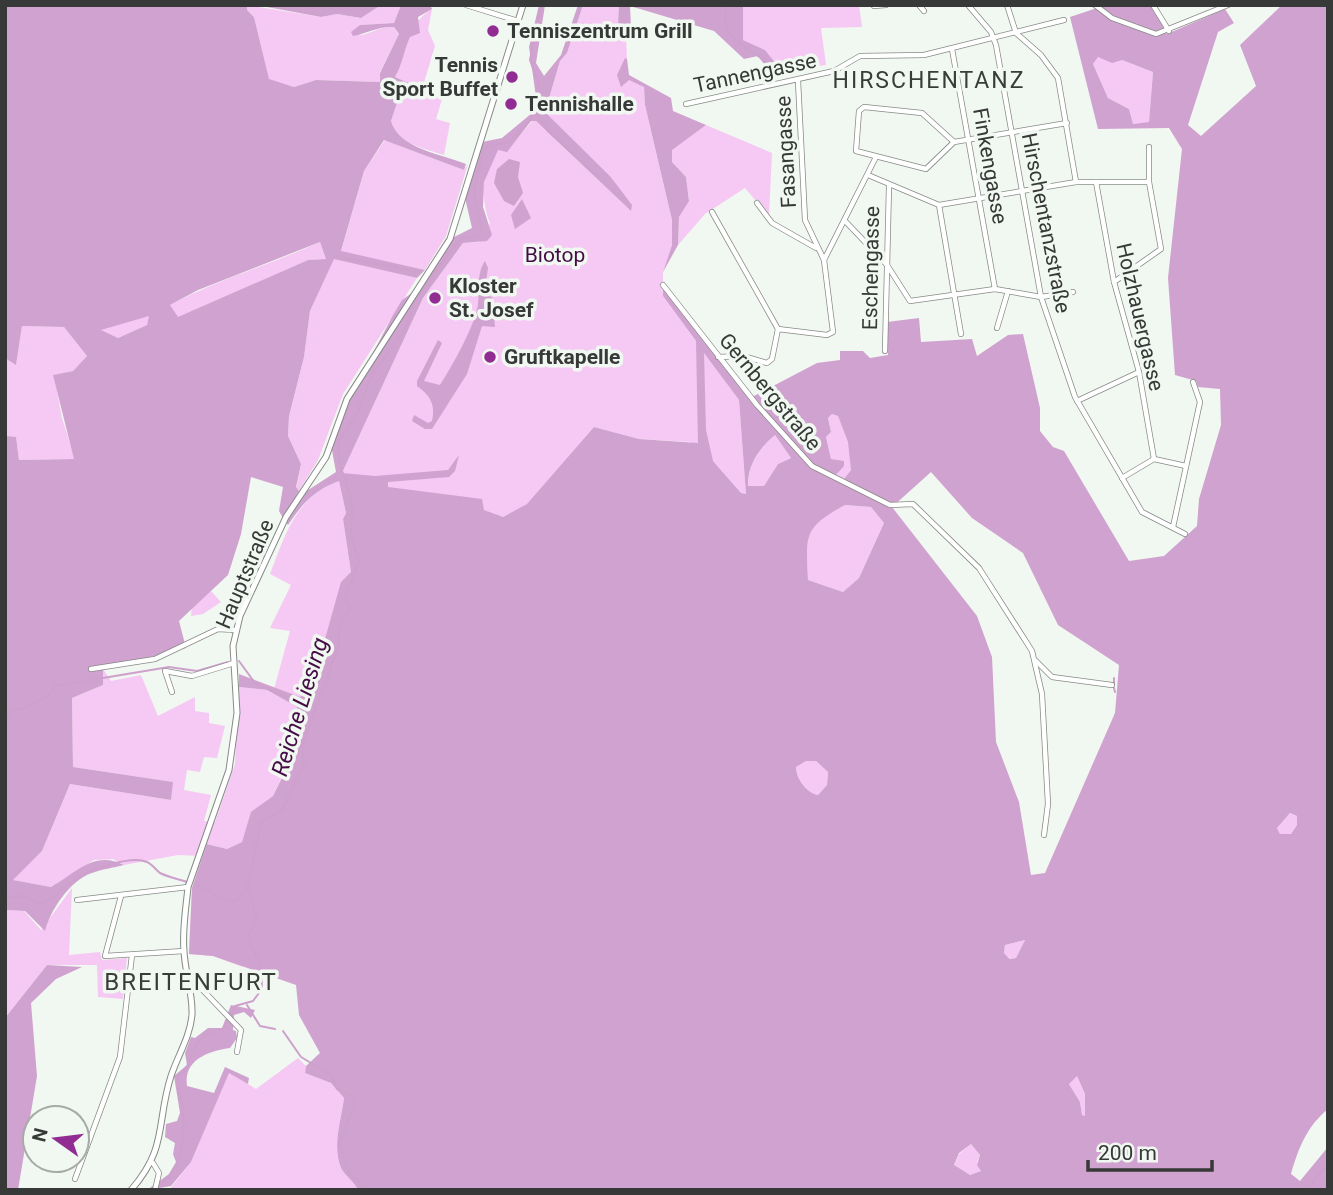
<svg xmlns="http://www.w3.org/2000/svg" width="1333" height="1195" font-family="Roboto,sans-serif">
<rect width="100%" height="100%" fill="#f1f7f1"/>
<g fill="#f5c9f3">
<path d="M247 5 321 17 337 14 361 18 381 5H401L394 23 360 25 358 35C369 36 377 26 394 27L399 35 380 72 381 82 316 80 294 87 269 80 254 17 247 10Z"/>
<path d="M583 5H619L618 24 626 36 627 59H624L629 80 644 86 645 105 672 220V245L663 272V296L739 400 746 494 741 493 713 461 690 442 639 439 594 427 527 505 503 517C450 498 395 495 342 473L423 298 463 243 480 242 490 223C481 202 480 167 498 150L507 151 532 121H536L630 210 610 176 545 112 560 61 567 53Z"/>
<polygon points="743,5 859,5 862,27 821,28 826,65 782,71 765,50 743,40"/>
<path d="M432 9 428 30 435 46 422 89 442 99 436 119 450 123 444 155C423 148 398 144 391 121L397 103 393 83 419 88 395 77C408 53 406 24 432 9Z"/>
<polygon points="1097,57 1122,60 1153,72 1149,123 1133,124 1129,109 1108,98 1093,64"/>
<polygon points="706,125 772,153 769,216 745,188 705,214 678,245 679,217 689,200 686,177 672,162 672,149"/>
<polygon points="385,140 464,170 468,164 446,236 425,270 341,252 364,171"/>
<path d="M320 242 326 259 308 260 177 318 170 305C218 279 270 265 320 242Z"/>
<polygon points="334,258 417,278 343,394 318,460 299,491 296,488 301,464 288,436 289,416 304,357 310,311"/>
<polygon points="150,315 147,325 118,338 100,330"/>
<polygon points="22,326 64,327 87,356 73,371 54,375 62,418 75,459 19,460 16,438 5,436 5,358 16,364"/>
<polygon points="832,414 838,416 849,442 851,470 844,479 835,476 840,468 831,459 826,437 831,432 828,418"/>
<path d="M775 435 791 458 778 464 764 486H748C747 467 760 447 775 435Z"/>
<path d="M339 481 346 513 343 519 351 572 323 646 324 663 315 681 300 697 274 689 290 631 270 628 291 585 270 574C285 535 296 496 339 481Z"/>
<path d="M844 505 871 507 884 523 859 578 843 592 808 580C806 535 803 528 844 505Z"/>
<polygon points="211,591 221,602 203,614 191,616 192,606"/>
<polygon points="103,669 111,681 141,675 158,716 195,697 195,711 209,713 209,723 225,726 217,758 204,757 200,772 187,770 184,790 211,795 204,821 215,822 235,764 239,687 267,690 297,707 288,763 273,796 252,812 242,842 227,849 208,844 243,967 213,956 189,954 192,888 202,856 178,855 124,865 113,859 94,860 51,887 12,880 42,851 70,784 171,800 172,782 73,767 72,698 103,685"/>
<path d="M806 761H816L828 772 827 785 818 795C807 793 796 779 796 767Z"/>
<polygon points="1290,813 1297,816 1297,825 1291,834 1280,834 1277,828"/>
<polygon points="72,888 69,955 100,952 102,960 127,958 123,999 98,997 97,965 47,965 5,1018 5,910 24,911 41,930"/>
<polygon points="1025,940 1016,958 1011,959 1004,953 1005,945"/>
<path d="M298 1058 306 1066 305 1073 331 1083 344 1098C341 1122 332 1145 341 1168 345 1176 354 1181 358 1190H169L191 1162 229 1072 256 1089Z"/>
<polygon points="1074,1076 1077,1076 1085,1094 1088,1114 1085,1116 1082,1115 1080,1102 1069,1084"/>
<polygon points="971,1144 980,1155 977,1162 981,1171 970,1175 954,1166 959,1154"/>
</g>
<g fill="#d0a2cf" fill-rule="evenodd">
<path d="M5 5H247V10L254 17 269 79 294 87 316 80 380 82V73L399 34 394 27C378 26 368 33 353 36L351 32 360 25 394 23 401 5H430L432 9 418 17 420 33 410 37C404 50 403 63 395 77L422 89 393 83 397 103 391 121C399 149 442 154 466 164L464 170 384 140 364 171 341 251 425 270 417 278 334 259 310 311 304 357 289 416 288 436 301 464 296 487 299 491 283 518 279 511 283 487 251 477 241 534 228 575 179 621 186 648 103 669V685L72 698 73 767 173 782 171 800 70 784 42 851 13 880 51 887C76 873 94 850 124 865 113 868 102 869 92 873 70 880 50 911 45 931L25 911 5 910V436L16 437 19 460 74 459 53 375 73 371 87 356 64 327 22 326 16 365 5 358ZM320 242 326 259 308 260 178 317 170 305 198 290ZM149 316 147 325 118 338 101 330Z"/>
<polygon points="256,5 381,5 361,18 337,14 321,17"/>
<path d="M539 5H545L536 63 544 76 561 55 578 5H583L567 53 560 61 545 112 610 176 632 205 631 211 536 121H531L507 152 498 150 484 182 483 207 492 235 487 241 463 243 423 298 342 473 375 476 448 470 459 455 455 471 449 477 388 482V487L482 499 484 510 503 517 527 504 594 427 639 439 698 443 696 341 663 296V288L752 397 817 363 840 360V351H863L870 358 888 355 887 322 919 318 921 342 972 339 977 356 1008 335 1023 334 1040 408V431L1053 447 1064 451 1129 561 1164 556 1197 526 1199 499 1221 425 1220 389 1198 387 1196 381 1175 375 1168 278 1182 149 1169 128 1098 129 1070 17 1106 5H1152L1167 34 1225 9 1234 23 1218 32 1188 125 1201 136 1256 86 1240 45 1282 5H1328V1109C1307 1126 1298 1149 1291 1174L1300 1181 1328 1147V1188L358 1190C354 1181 345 1176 341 1168 332 1145 341 1122 344 1098L331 1083 305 1073 306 1066 320 1053 299 1015 296 985 213 956 189 954 192 888 207 844 227 849 242 842 251 812 273 796 289 763 297 707 267 690 239 687V674L300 697 315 681 324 663 323 646 341 582 351 572 343 519 346 513 339 481C314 490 302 504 288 525L285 521 302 494 336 472 331 445 352 393 393 315 402 300 420 287 452 238 472 228 465 198 477 143 502 138 532 113 536 97 529 47ZM1098 57 1112 63 1122 60 1153 72 1149 122 1133 124 1129 109 1108 98 1093 64ZM704 353 739 400 746 494 741 493 713 461 706 430ZM832 414 838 416 848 442 851 470 844 479 835 476 844 466V461L831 459 826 437 831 432 828 418ZM775 435 791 458 778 464 764 486H748C747 466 760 447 775 435ZM931 472 972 518 1023 553 1058 625 1119 665 1115 713 1045 873 1031 875 1019 802 996 742 992 657 977 616 892 507ZM845 505 871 507 884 523 859 578 843 592 808 580C806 535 803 528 845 505ZM806 761H816L828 772 827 785 818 795C807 793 796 779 796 767ZM1290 813 1297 816V825L1291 834H1280L1277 828ZM1025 940 1016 958 1010 959 1004 953 1005 945ZM1077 1076 1085 1094V1116L1082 1115 1080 1102 1069 1084ZM971 1144 980 1155 977 1165 981 1171 970 1175 954 1165 959 1153Z"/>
<polygon points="619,5 743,5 743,40 765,50 782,71 770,72 758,56 744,59 714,31 630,6 631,28 626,36 618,24"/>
<polygon points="625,58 627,59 629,75 671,98 673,111 706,125 672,150 672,162 686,177 689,201 679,217 678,245 663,272 672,245 672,220 645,105 644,87 629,80 621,87 617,75"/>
<polygon points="522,199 531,218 515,229 511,215"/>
<path d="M485 261 488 268 484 295 492 297 495 327 482 326 467 374 432 429H425L412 421 414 415 428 423 432 421C436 405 430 395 417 386V381L438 340 442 343 424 381 440 385C451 368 476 324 478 304 480 290 476 274 485 261Z"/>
<polygon points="47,965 82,967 56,979 31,1003 37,1076 18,1190 5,1190 5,1018"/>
<path d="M231 1005 255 1010 251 1018 244 1012 234 1015 233 1030 236 1031 237 1038 230 1048C210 1051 183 1059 187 1086L214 1093 225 1067 249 1078 248 1084 229 1073 191 1162 171 1186 147 1190 169 1174 176 1162 173 1154 175 1143 165 1137 166 1124 177 1121 180 1113 174 1076 187 1065 185 1053 191 1037 195 1038 208 1028H222Z"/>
</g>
<polygon fill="#cea0cc" points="509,159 520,162 518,177 523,193 514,206 504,201 494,183 497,169"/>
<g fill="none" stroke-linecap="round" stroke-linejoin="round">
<g stroke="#cea0cc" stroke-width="2">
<path d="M727 5C718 45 748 42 768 65"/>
<polyline points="536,113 548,131 598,177"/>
<polyline points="334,256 419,272"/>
<polyline points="239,661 255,683 305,705 315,706"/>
<polyline points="1114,684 1114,678"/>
<polyline points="1114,688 1115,692"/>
<path d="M5 720 10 710C23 712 49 698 55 686L169 667 197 671 228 662"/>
<polyline points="196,885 226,900 236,901 247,887"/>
<path d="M5 897 23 896 39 904C58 898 59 890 74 880 88 870 131 855 147 862 152 864 156 870 160 873 168 877 178 879 187 882"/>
<polyline points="247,1005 260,1026 275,1029"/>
<polyline points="283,1031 301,1057 331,1075 337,1089 352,1095 355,1104 339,1143 349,1174"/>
<polyline points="350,1175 370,1190"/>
<path d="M157 1187C184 1169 186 1135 182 1105 180 1095 176 1087 178 1077 195 1063 190 1044 207 1034 212 1031 218 1031 224 1028L235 1006 253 1001 262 989 261 963 250 944 249 933 257 920 248 886 261 822 282 810 304 765 302 746 339 645V627L350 608 345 597 359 561 351 538 352 500 339 462V441L358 411 372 374 406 328 415 301 453 247 462 238 477 237 482 232 474 190 483 151 488 146 510 142 532 118 538 105 539 86 530 60 541 5"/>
<polyline points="1306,1190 1328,1164"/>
</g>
<g stroke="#868b86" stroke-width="6">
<g id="minor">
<polyline points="466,5 518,21"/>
<polyline points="919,5 924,11"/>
<polyline points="968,5 991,32 996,45 1041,297 1075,397 1142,512 1185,534"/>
<polyline points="1007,5 1016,33 1041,55 1058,78 1076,182"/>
<polyline points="1095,5 1112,18 1156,34 1228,5"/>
<polyline points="1153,5 1169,31"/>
<polyline points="874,6 886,5"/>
<polyline points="952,49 995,289"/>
<polyline points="798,81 805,220 824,260"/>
<polyline points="686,104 834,71 860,56 924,55 1064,20"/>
<polyline points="954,142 926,169 856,151 859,111 864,107 922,113 954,142 1067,123"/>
<polyline points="868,175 939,205 1076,182 1149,182"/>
<polyline points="1096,182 1114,282 1139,372 1154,459"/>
<polyline points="757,203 772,223 816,248"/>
<polyline points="939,205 961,334"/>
<polyline points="712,212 778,329"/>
<polyline points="846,222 887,265 910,301 995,289 1041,297 1073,292"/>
<polyline points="1114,282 1161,249 1149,182 1149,147"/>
<polyline points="663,285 757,405 812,466 890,505 913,504 979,568 1032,651 1042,694 1048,804 1044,835"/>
<polyline points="997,328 1008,291"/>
<polyline points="885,351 889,186"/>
<polyline points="718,357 743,356 767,363 772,359 778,329 827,335 833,332 824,260 876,157"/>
<polyline points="1077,401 1139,372"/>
<polyline points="1122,478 1154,459 1186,466"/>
<polyline points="1173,527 1200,402 1193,382"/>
<polyline points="1036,661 1052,677 1112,685"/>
<polyline points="91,669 155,659 218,629 235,630"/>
<polyline points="172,692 165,671 192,676 234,663"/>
<polyline points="121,896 105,956 184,951"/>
<polyline points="77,900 188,887"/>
<polyline points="189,981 196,983 241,1030 237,1052"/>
<polyline points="153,1163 159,1173 155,1190"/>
<polyline points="75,1179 120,1057 132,955"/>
</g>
</g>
<g stroke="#868b86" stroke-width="7">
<path id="major" d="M131 1190C168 1148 156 1123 171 1076 178 1055 190 1037 192 1015 193 993 185 973 184 951 182 930 186 908 188 887L229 770 237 713 233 646 240 616 286 517 326 457 347 399 450 239 523 5"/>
</g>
<use href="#minor" stroke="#fff" stroke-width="4.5"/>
<use href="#major" stroke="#fff" stroke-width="5"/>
</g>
<g fill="#912c92" stroke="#f1f7f1" stroke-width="2.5">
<circle cx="493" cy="31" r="7"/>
<circle cx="512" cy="77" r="7"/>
<circle cx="511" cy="104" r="7"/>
<circle cx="435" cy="298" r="7"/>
<circle cx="490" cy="357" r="7"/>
</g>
<g text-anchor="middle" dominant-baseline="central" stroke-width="7" stroke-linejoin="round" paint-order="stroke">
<g font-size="21" font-weight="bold" fill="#363937" stroke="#f1f7f1" text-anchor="start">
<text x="507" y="31">Tenniszentrum Grill</text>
<text x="498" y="65" text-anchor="end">Tennis<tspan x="498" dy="24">Sport Buffet</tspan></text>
<text x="525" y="104">Tennishalle</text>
<text x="449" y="286">Kloster<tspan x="449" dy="24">St. Josef</tspan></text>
<text x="504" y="357">Gruftkapelle</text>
</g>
<g font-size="21" fill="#363937" stroke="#f1f7f1">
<text transform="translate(755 73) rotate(-12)">Tannengasse</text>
<text transform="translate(786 152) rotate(-93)">Fasangasse</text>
<text transform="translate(990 166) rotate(80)">Finkengasse</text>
<text transform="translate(1046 223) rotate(79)">Hirschentanzstraße</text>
<text transform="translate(871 268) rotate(-89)">Eschengasse</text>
<text transform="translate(1140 317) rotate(77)">Holzhauergasse</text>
<text transform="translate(770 392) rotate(50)">Gernbergstraße</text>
<text transform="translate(245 574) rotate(-67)">Hauptstraße</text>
</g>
<g font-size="21" fill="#440c45" stroke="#f1f7f1">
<text x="555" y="255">Biotop</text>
</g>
<g font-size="23" letter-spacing="2" fill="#383d38" stroke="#f1f7f1">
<text x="929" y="80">HIRSCHENTANZ</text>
</g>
<g font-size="23" font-style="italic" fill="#450d45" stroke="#f1f7f1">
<text transform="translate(300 707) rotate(-73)">Reiche Liesing</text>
</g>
<g font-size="24" letter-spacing="2" fill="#383d38" stroke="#f1f7f1">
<text x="191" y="982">BREITENFURT</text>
</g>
</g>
<rect width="1333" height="1195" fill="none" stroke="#363937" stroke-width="14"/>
<g transform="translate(56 1139) rotate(284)"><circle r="33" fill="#f1f7f1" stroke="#a6aba7" stroke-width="2"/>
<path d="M0-5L12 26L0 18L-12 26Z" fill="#912c92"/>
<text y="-10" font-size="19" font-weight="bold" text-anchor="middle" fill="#363937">N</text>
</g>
<path d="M1088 1160v10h124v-10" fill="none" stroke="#363937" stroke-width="3.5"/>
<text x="1098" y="1160" font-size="21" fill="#363937" stroke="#f1f7f1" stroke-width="5" paint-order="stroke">200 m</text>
</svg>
